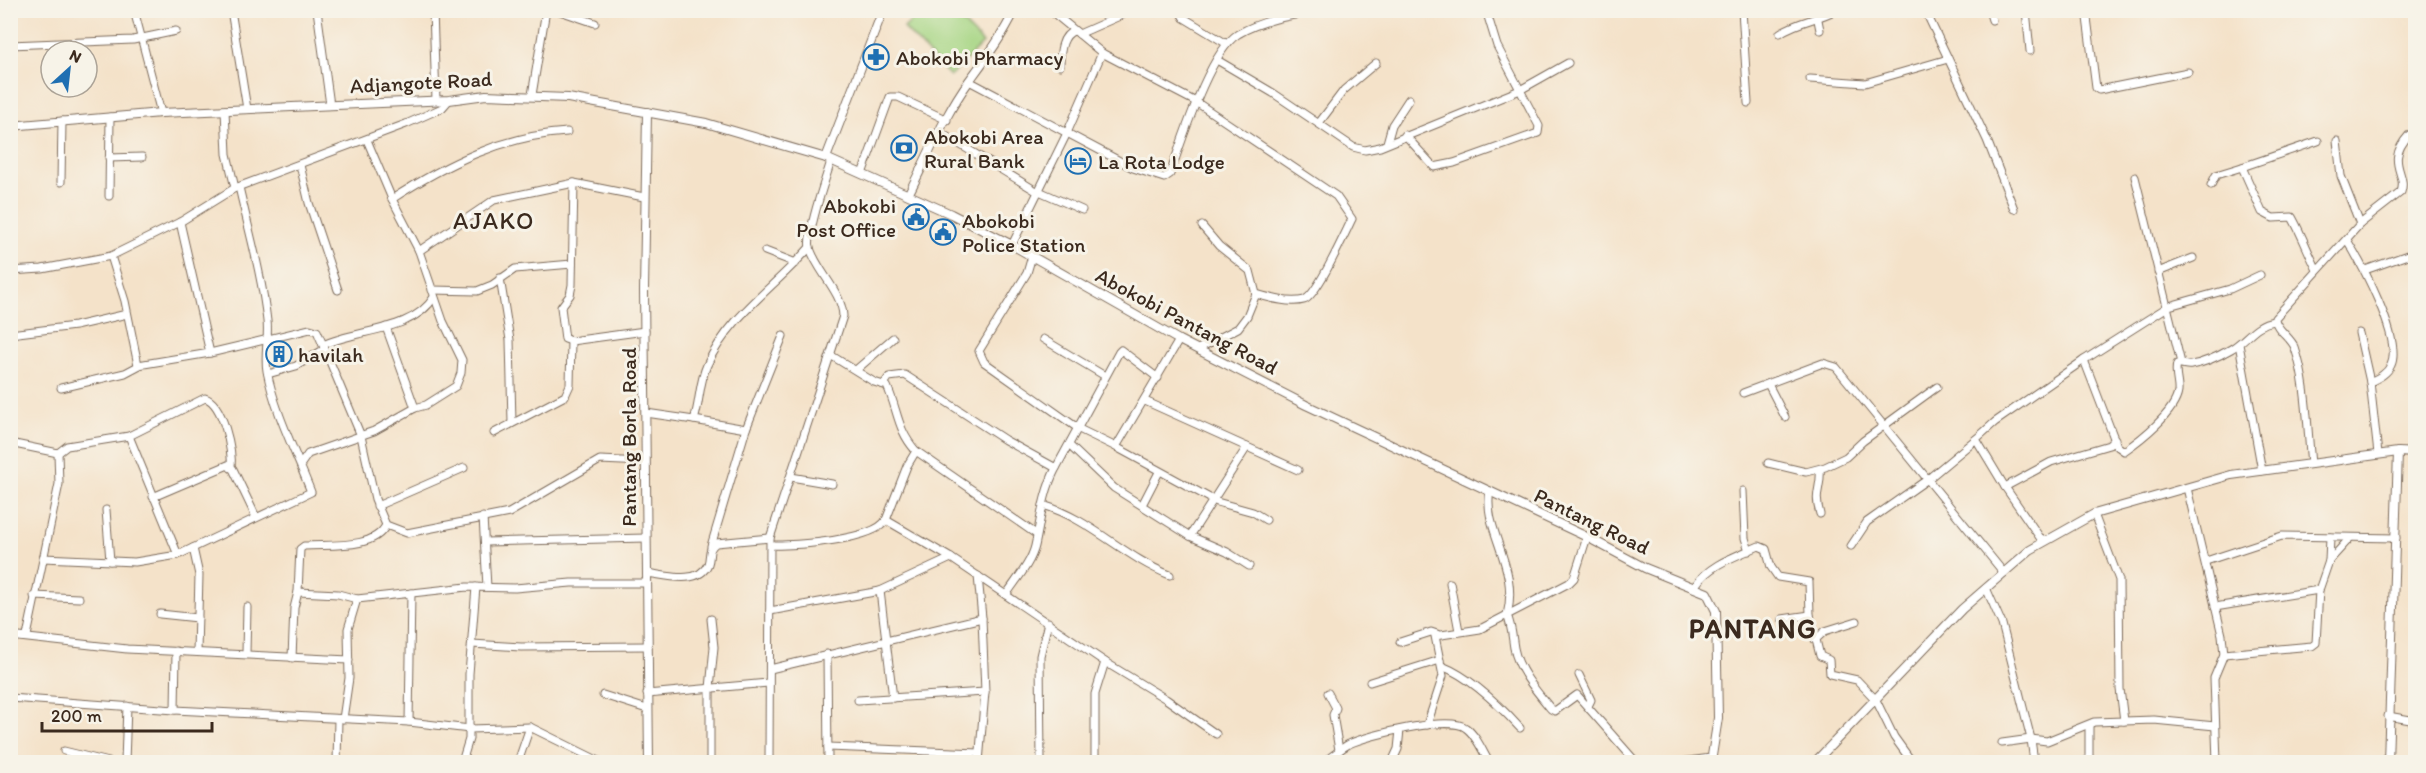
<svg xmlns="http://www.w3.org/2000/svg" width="2426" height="773" font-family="Itim,sans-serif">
<rect width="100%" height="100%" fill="#f7f3e8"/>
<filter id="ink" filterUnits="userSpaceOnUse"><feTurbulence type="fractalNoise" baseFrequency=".0167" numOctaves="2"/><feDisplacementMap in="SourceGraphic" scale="12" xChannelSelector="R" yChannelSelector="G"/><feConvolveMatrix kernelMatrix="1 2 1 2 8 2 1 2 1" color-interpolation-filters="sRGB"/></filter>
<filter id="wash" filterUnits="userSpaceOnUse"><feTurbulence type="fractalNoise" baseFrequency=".008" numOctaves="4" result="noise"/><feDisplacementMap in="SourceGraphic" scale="24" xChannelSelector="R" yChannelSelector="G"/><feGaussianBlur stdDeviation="1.35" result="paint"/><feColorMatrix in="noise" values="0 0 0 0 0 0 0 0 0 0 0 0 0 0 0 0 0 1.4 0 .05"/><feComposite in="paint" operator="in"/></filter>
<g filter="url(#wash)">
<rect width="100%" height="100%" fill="#f4e2c9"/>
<polygon fill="#a6d583" stroke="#708050" stroke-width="1.5" points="922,11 951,11 983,43 950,76 904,28"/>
</g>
<g filter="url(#ink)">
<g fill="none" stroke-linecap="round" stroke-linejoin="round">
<g stroke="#7c6a5a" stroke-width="9">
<g id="minor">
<polyline points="134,10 161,113"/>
<polyline points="231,10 247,109"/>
<polyline points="317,10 330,105"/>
<polyline points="433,10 436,100"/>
<polyline points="557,10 595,23"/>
<path d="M1050 10 1102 53 1196 102 1336 196 1352 219C1345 233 1317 296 1304 300 1290 304 1270 298 1256 294"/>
<polyline points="1179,10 1184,18 1227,44"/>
<polyline points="1389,10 1437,10"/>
<polyline points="1742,10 1748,103"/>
<polyline points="1816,10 1820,30"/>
<polyline points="1925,10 1987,140 2014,209"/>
<polyline points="1989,10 1992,20"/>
<polyline points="2026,10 2030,51"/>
<polyline points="2086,10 2096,88 2099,90 2188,72"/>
<path d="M1780 33C1798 21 1817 20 1836 10"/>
<polyline points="1079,34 1122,15 1125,10"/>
<polyline points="10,45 133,40 176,31"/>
<polyline points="1217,60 1273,93 1353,147 1365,150 1380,147 1520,90 1568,63"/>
<path d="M1060 66C1060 53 1061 35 1074 31"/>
<polyline points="1810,79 1865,83 1948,59"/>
<path d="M969 81 1133 168 1164 178 1170 174C1182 141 1209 52 1238 34 1264 19 1294 15 1323 10"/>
<polyline points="532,95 546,10"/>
<polyline points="225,110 227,154 235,188"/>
<polyline points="1319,123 1344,90 1376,63"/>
<polyline points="941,133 1038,192"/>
<polyline points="1405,135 1434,167 1454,163 1538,133 1539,126 1497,46 1486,10"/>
<polyline points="2337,141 2341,176 2360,224"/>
<polyline points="1387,143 1392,125 1409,99"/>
<polyline points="109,158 142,157"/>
<polyline points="300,165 309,203 338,290"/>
<polyline points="2242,167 2318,141"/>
<polyline points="862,174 890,97 898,97 947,120"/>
<polyline points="2135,177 2181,363"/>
<polyline points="61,182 62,121"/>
<path d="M2211 185 2216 175 2242 167 2262 212 2273 218 2292 217C2302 235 2308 252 2317 270"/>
<polyline points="1039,191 1082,210"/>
<polyline points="109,196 110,117"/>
<path d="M392 199C446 164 502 136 567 132"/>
<polyline points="180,222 210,353"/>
<path d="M2347 240C2361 263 2403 340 2391 365 2387 374 2378 378 2370 382"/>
<polyline points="1012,245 1067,133 1102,53"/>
<polyline points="419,251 494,200 574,183 644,197"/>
<polyline points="765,251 796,263"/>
<polyline points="111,256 125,301 138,365 210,353 310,329 317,331 323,345"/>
<polyline points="1032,256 1027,273 979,351 984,362 1079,429 1116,447"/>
<polyline points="2365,270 2416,252"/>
<polyline points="10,271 42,269 111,256 180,222 235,188 406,124 442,108 449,100"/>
<polyline points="2158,272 2193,258"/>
<polyline points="500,278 510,340 512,423"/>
<polyline points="432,290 477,291 492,285 515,269 572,264"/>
<path d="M434 297C413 332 357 329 323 345L361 436 375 499 386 525 407 533 509 513 600 460 644 462"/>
<polyline points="386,327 415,408"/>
<polyline points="2359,333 2370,382 2378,454"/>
<polyline points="10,334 75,326 127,314"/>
<polyline points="1043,339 1105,376"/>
<polyline points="1179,340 1116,447 1217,502 1253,512 1266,520"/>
<polyline points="571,341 565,339 561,307 570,295 572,285 574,183"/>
<polyline points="2239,344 2262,471"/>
<polyline points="1198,349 1238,328 1247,316 1256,294 1250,271 1219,246 1202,226"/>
<path d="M832 356 874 382 887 386C898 410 897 430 916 451L1036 534"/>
<path d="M2084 360 2117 446 2124 451C2140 440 2175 413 2178 392 2179 383 2174 373 2177 364 2182 363 2186 366 2191 365 2204 363 2219 356 2231 349 2247 340 2254 324 2274 321"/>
<polyline points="856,370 893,338"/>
<polyline points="268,374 296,366 325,349"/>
<path d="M884 384 889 377 905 375 1005 440 1056 468C1043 493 1041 519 1035 546 1031 563 1016 580 1006 595"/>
<polyline points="1768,384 1785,417"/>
<polyline points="61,388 125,373 140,365"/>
<polyline points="1743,393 1823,363 1836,367 2004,573"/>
<polyline points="1145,401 1298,470"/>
<path d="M646 413 694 420C700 403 699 382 707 365 729 316 775 287 810 247"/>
<polyline points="694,420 746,429"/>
<polyline points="494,433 565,396 570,385 571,341 645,331"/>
<polyline points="129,436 178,555"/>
<path d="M10 443 58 453 67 446 129 436 205 398C223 403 233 451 231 468"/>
<polyline points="1070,446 1114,488 1190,536 1227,552 1249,566"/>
<polyline points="1768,463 1806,472 1825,467 1846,457 1863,441 1937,387"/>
<polyline points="301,464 308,454 374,431 415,408 426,405 456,386 461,373 462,360 443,321 419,251 392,199 367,140"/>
<path d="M2311 464C2307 426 2307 383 2295 348 2291 337 2275 329 2275 318L2360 224 2401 192C2408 173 2384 163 2409 135H2416"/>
<polyline points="1056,468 1119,352 1121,350 1158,378"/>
<path d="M1820 469C1822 488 1813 492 1820 514"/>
<polyline points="791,477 832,484"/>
<polyline points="2005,487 2051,462 2109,445 2115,439"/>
<polyline points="2187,488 2222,635 2224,654 2214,678 2217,762"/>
<path d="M1490 491C1482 529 1520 567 1507 615 1512 627 1512 636 1514 648 1518 670 1537 692 1551 709L1555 711 1577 695 1636 762"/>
<polyline points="1743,491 1745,538 1749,551"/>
<polyline points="153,497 228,465 233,469 256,517"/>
<path d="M1043 505C1090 519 1124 557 1170 575"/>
<polyline points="1142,505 1159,472"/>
<polyline points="377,506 464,468"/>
<polyline points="106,510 110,561"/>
<polyline points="2094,514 2119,580 2120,689 2124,721"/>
<polyline points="483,517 487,587"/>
<polyline points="886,520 907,466 916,451"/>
<path d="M386 525C374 550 329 544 304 546L300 549 298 592 338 594 357 599 467 587 515 588 571 583H647"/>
<polyline points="1190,536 1247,447"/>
<polyline points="485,542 646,538"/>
<polyline points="2043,542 2005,487 1976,439 1995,422 2084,360 2169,306 2230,289 2260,275"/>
<path d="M771 545C794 546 875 540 886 520L951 558 1105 662 1095 694V762"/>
<polyline points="711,546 746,429 783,336"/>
<polyline points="1851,546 1867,522 1928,479 1976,439"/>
<polyline points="193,548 199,575 197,652"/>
<path d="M43 558 135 562 178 555 311 492C296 453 275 413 267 371 264 355 269 338 267 321 262 276 249 231 239 187"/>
<polyline points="2206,561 2282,536 2396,538"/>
<polyline points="2329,561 2350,538"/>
<path d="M647 573C664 575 699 586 708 564 711 556 707 549 716 543L770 538"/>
<polyline points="978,576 982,618"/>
<polyline points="1450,583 1459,631"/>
<path d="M1695 586C1709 564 1737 556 1759 546L1766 549 1771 567 1778 577 1809 582 1810 615 1820 656 1829 660 1830 674 1857 680 1876 700 1894 737 1912 762"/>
<polyline points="1986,588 2002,624 2031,739 2034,762"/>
<polyline points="880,591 951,558"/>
<polyline points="34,596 79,598"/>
<polyline points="2215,607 2319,590"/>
<polyline points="770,611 880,591 893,698"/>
<polyline points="160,614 198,618"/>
<polyline points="1782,619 1810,615"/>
<polyline points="10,636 127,649 349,660"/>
<polyline points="27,636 59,484 58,453"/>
<polyline points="1815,640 1825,631 1857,621"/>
<polyline points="1400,642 1431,632 1437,634"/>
<polyline points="472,644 521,647 647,646"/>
<polyline points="246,653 247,607"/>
<polyline points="827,654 828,762"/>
<polyline points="2224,654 2312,646 2316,643 2319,590 2329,561 2330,537"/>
<polyline points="292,658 294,608 298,592"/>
<polyline points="1105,662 1166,699 1216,734"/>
<path d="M1442 666C1470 677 1500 706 1520 728"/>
<polyline points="770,669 982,618 985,692 979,762"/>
<polyline points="1579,675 1591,700 1588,706"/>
<polyline points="1370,682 1440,660"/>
<polyline points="1328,693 1336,708 1333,715 1339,750"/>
<polyline points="647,694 768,683"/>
<polyline points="603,695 647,709"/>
<polyline points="10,698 175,710 409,722 470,729 530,727 601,762"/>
<polyline points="858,700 985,692"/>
<polyline points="175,710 176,651"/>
<polyline points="2388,716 2416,721"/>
<polyline points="343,719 349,678 348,629 357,599"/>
<polyline points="409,722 411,593"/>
<polyline points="1427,725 1443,676 1435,636 1480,629 1569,583 1574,578 1587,537"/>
<polyline points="2089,725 2089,762"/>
<polyline points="2002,743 2031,739 2047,741 2094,722 2154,720 2215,726"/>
<polyline points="828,747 979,753"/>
<polyline points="64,751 109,762"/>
<polyline points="10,762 12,762"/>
<polyline points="125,762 127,706"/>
<polyline points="337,762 338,719"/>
<polyline points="462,762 469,739 469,674 476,587"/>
<polyline points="518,762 530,727"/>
<polyline points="710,762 710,688 714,647 711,619"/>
<path d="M769 762 770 538 843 316C842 292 817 271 810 248 806 233 826 178 831 161"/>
<polyline points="1041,762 1040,656 1048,622"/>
<polyline points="1257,762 1258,762"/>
<path d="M1323 762C1332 757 1340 749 1349 744 1368 735 1450 715 1466 728 1476 735 1483 752 1489 762"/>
<polyline points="1392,762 1398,749 1400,730"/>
<polyline points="1681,762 1711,758"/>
</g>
</g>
<g stroke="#7c6a5a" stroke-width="10">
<g id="tertiary">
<polyline points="647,112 644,291 649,762"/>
<polyline points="10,126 161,113 449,100 486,95 568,98 706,123 826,158 951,214 1012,245 1179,340 1306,405 1587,537 1645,568 1707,593 1716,611 1718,718 1711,762"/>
<polyline points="826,158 883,10"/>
<path d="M909 193C928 156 945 114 969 81 986 58 1002 37 1015 10"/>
<polyline points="1815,762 1962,609 2030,550 2094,514 2231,475 2398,452"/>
<polyline points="2388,762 2398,452 2416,453"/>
</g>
</g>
<use href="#minor" stroke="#fff" stroke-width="7"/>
<use href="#tertiary" stroke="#fff" stroke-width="8"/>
</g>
</g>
<defs>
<g id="pharmacy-ring" transform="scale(1.35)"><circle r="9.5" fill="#f7f3e8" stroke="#1f6fb2" stroke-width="1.5"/><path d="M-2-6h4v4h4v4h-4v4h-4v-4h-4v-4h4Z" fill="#1f6fb2"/></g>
<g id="bank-ring" transform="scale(1.35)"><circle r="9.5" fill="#f7f3e8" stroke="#1f6fb2" stroke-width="1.5"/><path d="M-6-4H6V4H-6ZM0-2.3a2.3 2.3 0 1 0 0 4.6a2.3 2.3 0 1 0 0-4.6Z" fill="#1f6fb2"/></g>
<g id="hotel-ring" transform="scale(1.35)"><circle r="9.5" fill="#f7f3e8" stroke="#1f6fb2" stroke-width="1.5"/><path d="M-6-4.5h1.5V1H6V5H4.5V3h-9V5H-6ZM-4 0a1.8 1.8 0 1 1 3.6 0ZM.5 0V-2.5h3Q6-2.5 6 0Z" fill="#1f6fb2"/></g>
<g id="civic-ring" transform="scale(1.35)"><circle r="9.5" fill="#f7f3e8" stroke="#1f6fb2" stroke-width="1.5"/><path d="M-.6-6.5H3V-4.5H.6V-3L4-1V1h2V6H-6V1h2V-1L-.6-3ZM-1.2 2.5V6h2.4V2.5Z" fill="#1f6fb2"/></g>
<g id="building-ring" transform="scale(1.35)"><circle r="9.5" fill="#f7f3e8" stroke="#1f6fb2" stroke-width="1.5"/><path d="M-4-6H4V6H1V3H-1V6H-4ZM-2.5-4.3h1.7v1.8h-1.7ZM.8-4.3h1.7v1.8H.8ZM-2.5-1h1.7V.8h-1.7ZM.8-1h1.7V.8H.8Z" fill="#1f6fb2"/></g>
</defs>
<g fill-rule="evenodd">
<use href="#pharmacy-ring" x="876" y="57"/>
<use href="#bank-ring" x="904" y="148"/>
<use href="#hotel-ring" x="1078" y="161"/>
<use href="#civic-ring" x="916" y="217"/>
<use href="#civic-ring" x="943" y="232"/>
<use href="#building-ring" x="279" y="354"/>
</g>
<g text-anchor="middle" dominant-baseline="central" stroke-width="6" stroke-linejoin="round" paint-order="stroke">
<g font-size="21" fill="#3b2a1e" stroke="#f7f3e8" text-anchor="start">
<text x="896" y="57">Abokobi Pharmacy</text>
<text x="924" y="136">Abokobi Area<tspan x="924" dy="24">Rural Bank</tspan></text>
<text x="1098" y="161">La Rota Lodge</text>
<text x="896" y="205" text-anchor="end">Abokobi<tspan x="896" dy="24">Post Office</tspan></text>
<text x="962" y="220">Abokobi<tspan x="962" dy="24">Police Station</tspan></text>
<text x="298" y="354">havilah</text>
</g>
<g font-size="21" fill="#3b2a1e" stroke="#f7f3e8">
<text transform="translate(421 82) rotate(-3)">Adjangote Road</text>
<text transform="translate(1187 321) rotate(28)">Abokobi Pantang Road</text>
<text transform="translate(628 437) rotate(-90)">Pantang Borla Road</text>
<text transform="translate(1592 521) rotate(26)">Pantang Road</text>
</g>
<g font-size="24" letter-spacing="1.5" fill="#3b2a1e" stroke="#f7f3e8">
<text x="494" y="220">AJAKO</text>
</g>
<g font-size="27" font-weight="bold" letter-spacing="1.5" fill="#3b2a1e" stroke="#f7f3e8">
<text x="1753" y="628">PANTANG</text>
</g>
</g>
<rect width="2426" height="773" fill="none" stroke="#f7f3e8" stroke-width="36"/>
<g transform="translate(69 69) rotate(27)"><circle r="28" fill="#f7f3e8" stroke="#aca397" stroke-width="1.5"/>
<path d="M0-4.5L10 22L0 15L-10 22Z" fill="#1f6fb2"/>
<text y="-9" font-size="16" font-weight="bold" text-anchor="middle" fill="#3b2a1e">N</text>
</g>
<path d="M42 722v9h170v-9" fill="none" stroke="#3b2a1e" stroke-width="3"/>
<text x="51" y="722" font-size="18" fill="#3b2a1e" stroke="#f7f3e8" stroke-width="4.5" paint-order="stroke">200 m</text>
</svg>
